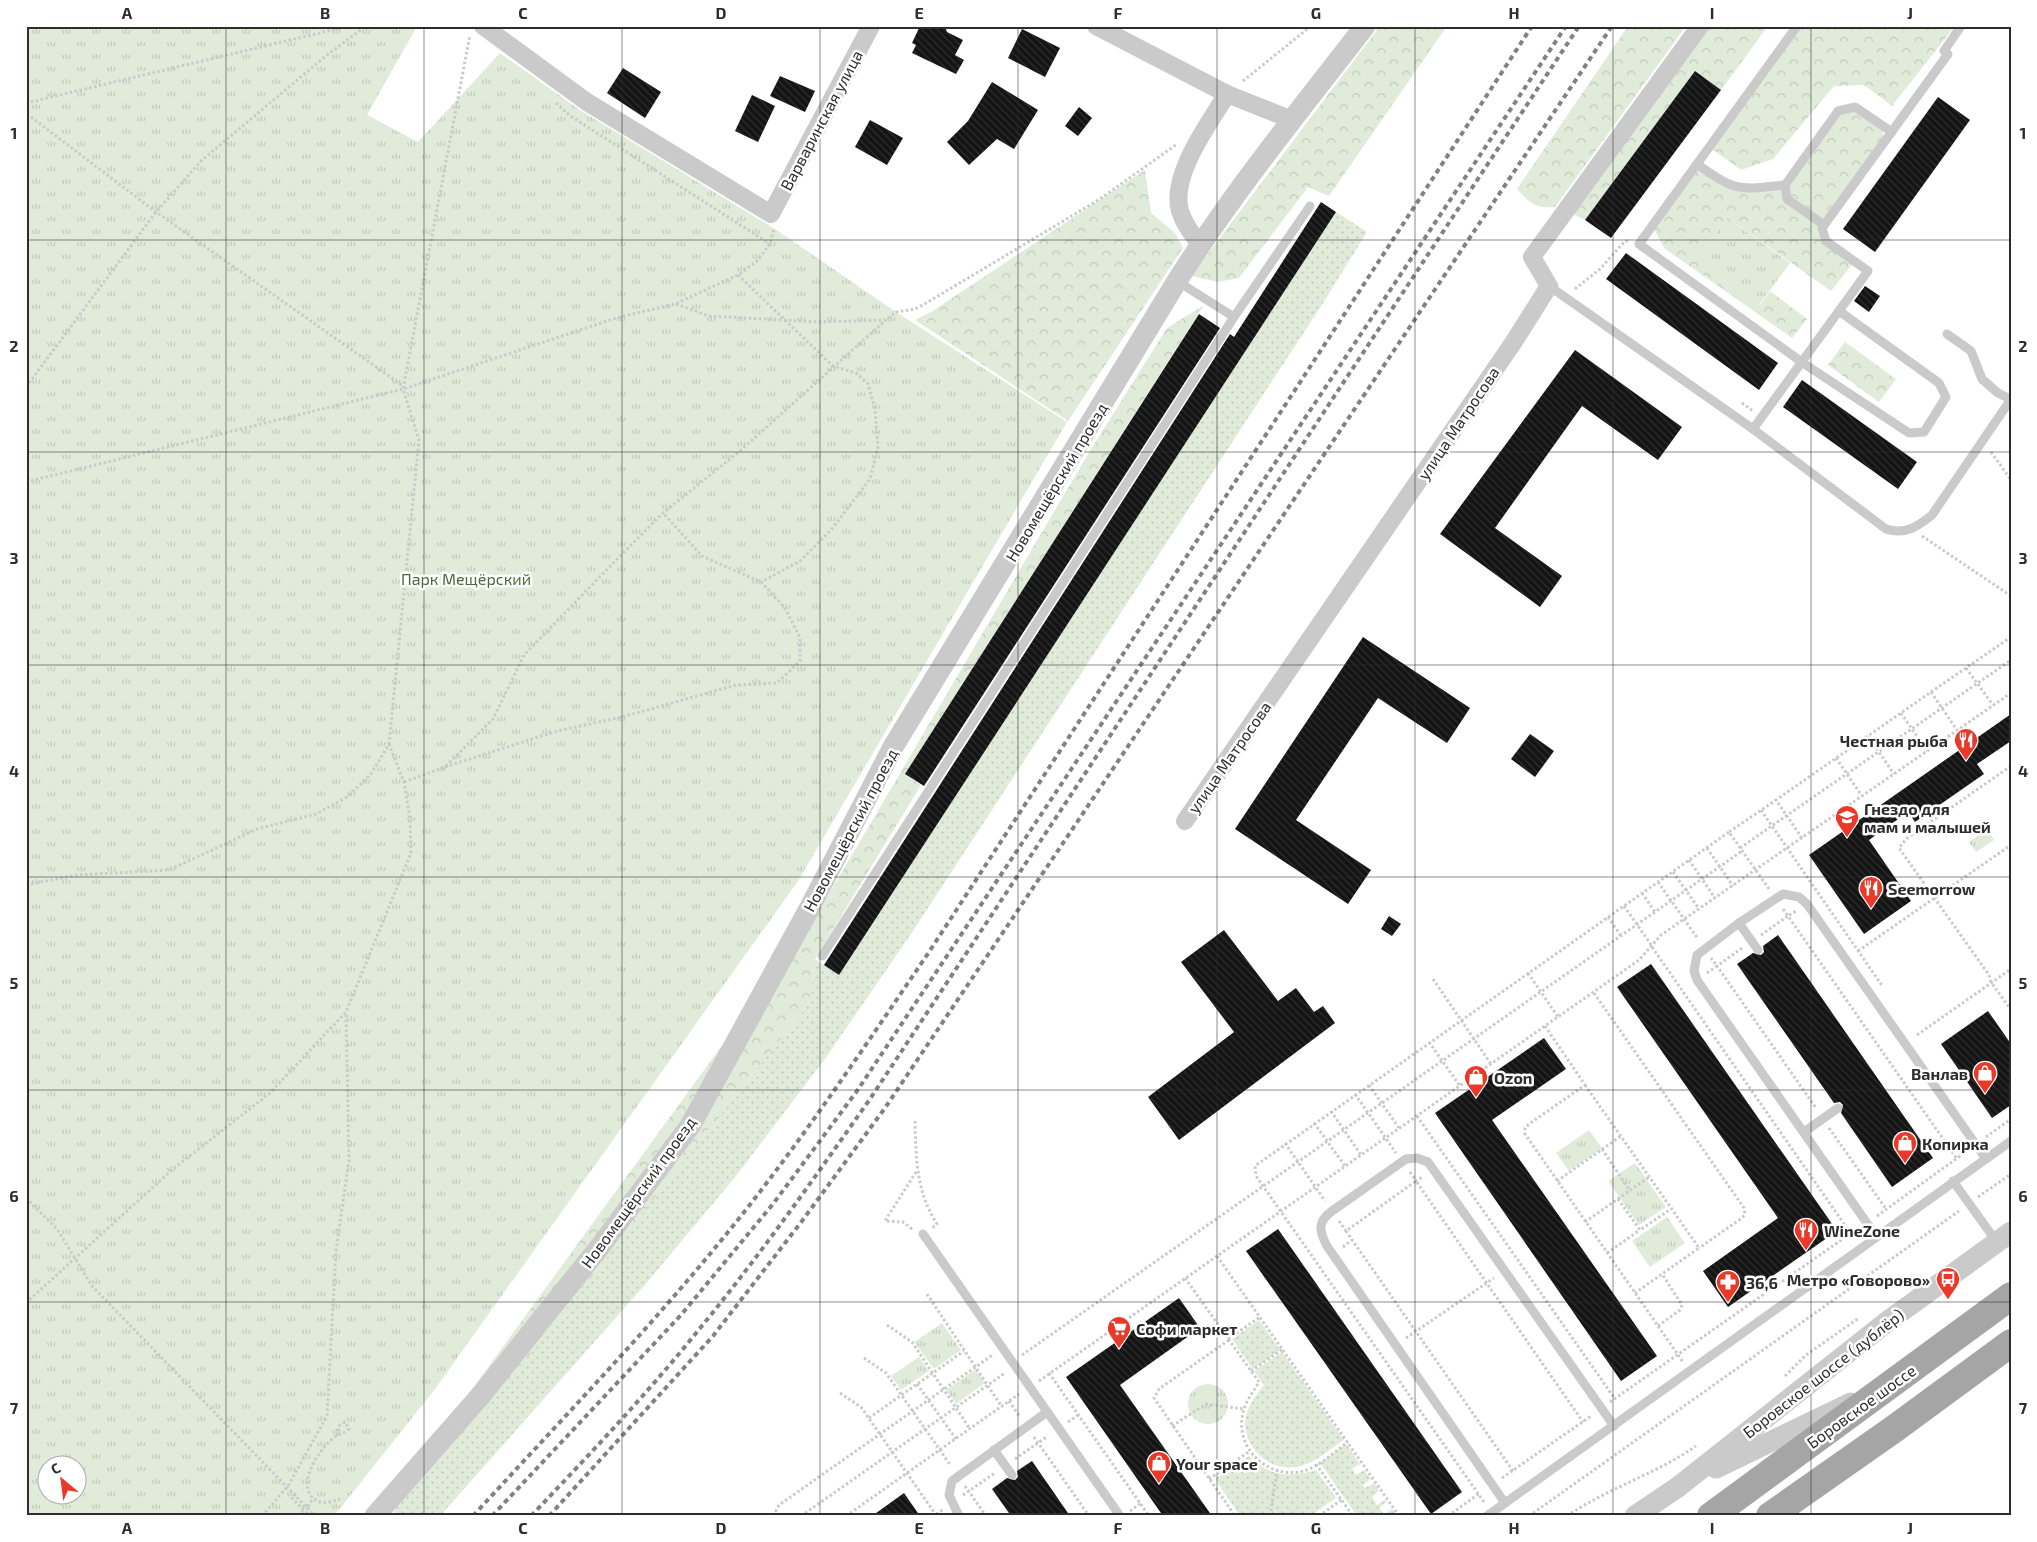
<svg xmlns="http://www.w3.org/2000/svg" width="2037" height="1542" font-family="'Exo 2',sans-serif">
<defs>
<pattern id="grass-dots" width="8" height="8" patternUnits="userSpaceOnUse" patternTransform="scale(1.25)"><rect width="8" height="8" fill="#e1ebda"/><path d="M2 2h.1M6 6h.1" fill="none" stroke="#c1cabb" stroke-width="1.8" stroke-linecap="round"/></pattern>
<pattern id="forest-crowns" width="20" height="18" patternUnits="userSpaceOnUse" patternTransform="scale(1.25)"><rect width="20" height="18" fill="#e1ebda"/><path d="M2 6a3 3 0 1 1 6 0M12 15a3 3 0 1 1 6 0" fill="none" stroke="#c1cabb"/></pattern>
<pattern id="park-tufts" width="24" height="20" patternUnits="userSpaceOnUse" patternTransform="scale(1.25)"><rect width="24" height="20" fill="#e1ebda"/><path d="M3 7l-1-3M5 7V3M7 7l1-3M15 17l-1-3M17 17v-4M19 17l1-3" fill="none" stroke="#c1cabb"/></pattern>
<pattern id="building-back-hatch" width="6" height="6" patternUnits="userSpaceOnUse" patternTransform="scale(1.25)"><rect width="6" height="6" fill="#141414"/><path d="M-1 5l2 2M0 0l6 6M5-1l2 2" fill="none" stroke="#2e2e2e"/></pattern>
</defs>
<rect width="100%" height="100%" fill="#fff"/>
<g fill="url(#grass-dots)">
<polygon points="1336,212 1367,232 1325,300 909,937 827,1056 736,1176 644,1286 440,1516 393,1516 398,1500 446,1425 470,1429 810,1002 815,959 839,975"/>
<polygon points="1259,1320 1280,1350 1253,1369 1232,1339"/>
<path d="M1282 1352 1344 1440C1330 1449 1316 1462 1301 1466 1273 1474 1245 1451 1245 1422 1246 1408 1255 1396 1264 1385L1254 1371Z"/>
<polygon points="1346,1444 1360,1464 1352,1469 1356,1475 1364,1470 1371,1479 1363,1485 1365,1488 1374,1483 1379,1491 1372,1497 1377,1505 1385,1500 1387,1502 1379,1508 1384,1514 1392,1509 1397,1516 1357,1516 1320,1463"/>
<path d="M1249 1456C1268 1476 1290 1478 1316 1470L1336 1498 1310 1516H1240L1215 1479Z"/>
</g>
<g fill="url(#forest-crowns)">
<polygon points="1380,26 1447,26 1329,196 1308,187 1239,278 1218,282 1191,276"/>
<path d="M1628 26H1686L1555 207C1536 209 1529 203 1517 189Z"/>
<polygon points="1700,26 1768,26 1721,90 1695,71 1585,220 1566,211"/>
<polygon points="1797,26 1955,26 1892,106 1864,85 1834,86 1773,159 1741,170 1709,147"/>
<polygon points="1855,107 1883,126 1883,144 1822,228 1826,241 1855,261 1831,291 1728,218 1760,305 1770,291 1807,319 1792,338 1664,248 1652,225 1697,164 1723,183 1785,185 1838,111"/>
<polygon points="1145,170 1151,213 1175,233 1183,248 1068,421 915,320 931,312"/>
<polygon points="1204,305 905,774 921,785 815,959 810,1002 470,1430 446,1425 816,916 1088,454 1167,328"/>
<polygon points="1845,342 1896,379 1879,402 1828,365"/>
</g>
<g fill="url(#park-tufts)" fill-rule="evenodd">
<path d="M26 26H417L367 115 418 142 500 53 580 110 775 229 896 312 1067 422 798 881 435 1389 334 1516H26ZM78 1464V1494H48V1464Z"/>
<polygon points="1728,218 1790,263 1759,305 1697,260"/>
<polygon points="1987,829 1994,840 1976,852 1969,842"/>
<polygon points="1589,1130 1602,1148 1569,1171 1556,1153"/>
<polygon points="1635,1163 1666,1207 1639,1225 1608,1181"/>
<polygon points="1667,1217 1685,1243 1650,1267 1632,1241"/>
<polygon points="942,1323 961,1350 934,1369 914,1342"/>
<polygon points="919,1357 929,1371 901,1390 891,1376"/>
<polygon points="976,1369 985,1383 956,1404 946,1390"/>
<circle cx="1208" cy="1404" r="20"/>
</g>
<g fill="url(#building-back-hatch)">
<polygon points="920,26 945,26 947,32 963,40 955,55 964,60 956,74 912,53 916,45 912,43"/>
<polygon points="1022,29 1060,48 1045,77 1008,58"/>
<polygon points="623,68 661,92 645,118 607,93"/>
<polygon points="1695,71 1721,90 1611,238 1585,220"/>
<polygon points="780,76 815,91 805,112 770,96"/>
<polygon points="992,82 1038,110 1014,149 997,139 969,165 947,142 968,121"/>
<polygon points="752,95 775,106 758,142 735,131"/>
<polygon points="1938,97 1970,120 1875,252 1843,229"/>
<polygon points="1079,107 1092,118 1078,136 1065,126"/>
<polygon points="870,120 903,138 887,165 855,147"/>
<polygon points="1321,202 1336,212 839,975 824,965 1230,334 1234,337"/>
<polygon points="1626,253 1778,363 1759,390 1606,279"/>
<polygon points="1865,286 1880,296 1869,312 1854,301"/>
<polygon points="1199,314 1220,328 924,786 905,774"/>
<polygon points="1575,350 1682,427 1658,460 1582,406 1495,528 1562,576 1540,607 1440,534"/>
<polygon points="1802,380 1917,462 1898,489 1783,407"/>
<polygon points="1363,637 1470,708 1447,743 1378,698 1296,820 1371,870 1348,904 1235,829"/>
<polygon points="2011,714 2011,741 1977,764 1984,774 1915,822 1908,812 1869,840 1911,901 1864,934 1809,855"/>
<polygon points="1530,734 1554,751 1535,777 1511,759"/>
<polygon points="1389,916 1401,924 1392,936 1381,929"/>
<polygon points="1224,930 1278,1001 1296,988 1314,1012 1323,1006 1335,1023 1179,1140 1148,1097 1234,1032 1181,962"/>
<polygon points="1778,935 1933,1158 1892,1187 1841,1113 1843,1105 1840,1102 1834,1103 1737,964 1753,953 1761,955 1764,952 1763,946"/>
<polygon points="1651,964 1837,1231 1728,1307 1703,1271 1778,1218 1617,987"/>
<polygon points="1988,1011 2011,1044 2011,1105 1992,1118 1941,1044"/>
<polygon points="1544,1038 1566,1069 1492,1120 1657,1356 1621,1381 1435,1113"/>
<polygon points="1278,1229 1462,1492 1431,1514 1246,1251"/>
<polygon points="1179,1298 1200,1328 1120,1385 1212,1516 1163,1516 1066,1377"/>
<polygon points="1032,1461 1070,1516 1011,1516 992,1489 1007,1478 1015,1480 1018,1477 1017,1471"/>
<polygon points="904,1493 920,1516 872,1516"/>
</g>
<g fill="none" stroke-linecap="round" stroke-linejoin="round">
<g stroke="#cacaca" stroke-width="3" stroke-dasharray="2.5 2.5" stroke-linecap="butt">
<polyline points="1243,81 1311,26"/>
<polyline points="26,103 349,26"/>
<polyline points="556,103 569,115 770,244"/>
<polyline points="26,117 31,117 156,212 403,386"/>
<polyline points="738,275 833,366 856,373 868,384 875,409 878,448 870,479 831,530 800,561 761,582"/>
<polyline points="1575,289 1600,269 1625,241 1628,241"/>
<polyline points="676,304 709,316 819,322 886,320 896,312 915,309 928,302 1100,199 1177,144"/>
<polyline points="26,387 156,212 201,161 327,55 366,26"/>
<polyline points="1742,403 1753,411"/>
<polyline points="1991,452 2011,480"/>
<polyline points="26,482 403,389 616,318 675,304 738,275 757,261 770,244 774,230"/>
<polyline points="1922,536 2011,596"/>
<polyline points="1966,668 1993,705"/>
<polyline points="1931,692 2011,637"/>
<polyline points="1901,713 1927,751"/>
<polyline points="1868,736 1894,774"/>
<polyline points="1836,758 1862,796"/>
<polyline points="2011,766 1906,839 1899,848 1989,975 1991,982 2011,1010"/>
<polyline points="445,767 557,731 622,717 736,685 777,683 800,661 800,638 785,608 761,582 702,556 663,513"/>
<polyline points="404,782 445,767 493,719 524,655 619,557 663,513 740,451 886,320"/>
<polyline points="1761,810 1883,987"/>
<polyline points="1802,838 1776,800 1931,692 1957,730"/>
<polyline points="1707,848 1733,886"/>
<polyline points="1740,848 2011,660"/>
<polyline points="1689,860 1715,898"/>
<polyline points="1673,872 1699,909"/>
<polyline points="1658,882 1698,939"/>
<polyline points="26,885 77,875 169,870 257,829 316,814 347,797 371,774 389,744 419,440 403,389 470,35"/>
<polyline points="1769,889 1729,832 1776,800"/>
<polyline points="1642,893 1655,912"/>
<polyline points="1624,906 1652,946"/>
<polyline points="1783,909 1788,916 1796,911"/>
<polyline points="1608,917 1621,936"/>
<polyline points="1761,935 1788,916 1957,1159"/>
<polyline points="1652,947 1851,1234"/>
<polyline points="1742,948 1717,966 1816,1108"/>
<polyline points="1858,951 2011,845"/>
<polyline points="1528,973 1558,1017"/>
<polyline points="1707,973 1717,966 1711,958"/>
<polyline points="1433,979 1491,1064"/>
<polyline points="1594,993 1744,1208 1745,1214 1742,1218 1699,1248"/>
<polyline points="1545,1026 1585,1085 1529,1124 1525,1128 1525,1134 1683,1362"/>
<polyline points="1917,1035 2011,969"/>
<polyline points="1429,1042 1460,1086"/>
<polyline points="1369,1085 1399,1128"/>
<polyline points="1585,1085 1699,1248 1635,1293"/>
<polyline points="1355,1094 1396,1153"/>
<polyline points="1331,1111 1361,1155"/>
<polyline points="1417,1116 1615,1399"/>
<path d="M915 1121C916 1159 916 1191 937 1224L932 1228"/>
<polyline points="1314,1123 1345,1166"/>
<polyline points="1829,1128 1886,1209"/>
<polyline points="1986,1137 2011,1119"/>
<polyline points="1285,1143 1325,1201"/>
<polyline points="1602,1149 1630,1191"/>
<polyline points="1410,1172 1416,1181 1424,1176"/>
<polyline points="1557,1181 1621,1136"/>
<polyline points="1978,1197 2011,1174"/>
<polyline points="26,1198 57,1229 92,1286 315,1516"/>
<polyline points="1618,1199 1640,1230 1671,1209"/>
<polyline points="1877,1216 1967,1151"/>
<polyline points="1339,1221 1346,1231"/>
<polyline points="1585,1222 1649,1177"/>
<polyline points="912,1229 903,1222 885,1221 916,1172"/>
<polyline points="1343,1247 1352,1240"/>
<polyline points="1607,1253 1640,1230"/>
<polyline points="1217,1256 1399,1516"/>
<path d="M1185 1278 1259 1382C1253 1392 1245 1402 1243 1413 1235 1447 1265 1477 1299 1472 1317 1469 1333 1453 1348 1442"/>
<polyline points="927,1294 1002,1407"/>
<polyline points="26,1303 173,1169 270,1093 346,1012 411,853 410,819 404,782 389,744"/>
<polyline points="887,1325 912,1342 970,1429"/>
<polyline points="1658,1326 1680,1310 1682,1305 1662,1274"/>
<polyline points="1406,1338 1494,1278"/>
<polyline points="1228,1339 1260,1317"/>
<polyline points="1229,1340 1159,1389 1154,1398 1235,1516"/>
<polyline points="1022,1355 1742,851"/>
<polyline points="864,1358 886,1373 951,1466"/>
<polyline points="1251,1371 1283,1349"/>
<polyline points="1049,1373 1149,1516"/>
<polyline points="1785,1376 1806,1355 1859,1318"/>
<polyline points="1039,1381 1639,960 1661,935 2011,693"/>
<polyline points="917,1384 956,1439"/>
<polyline points="840,1393 861,1407 936,1515"/>
<polyline points="1009,1401 1020,1417"/>
<polyline points="1610,1402 1857,1229"/>
<polyline points="869,1418 964,1351"/>
<polyline points="1068,1422 1078,1415"/>
<polyline points="1172,1426 1206,1404 1244,1409"/>
<path d="M337 1436 339 1426 345 1422 349 1429C345 1433 341 1433 336 1436 321 1446 295 1484 314 1499 322 1505 331 1502 340 1499"/>
<polyline points="1034,1437 1089,1516"/>
<polyline points="1015,1459 1048,1436"/>
<polyline points="1316,1464 1353,1516"/>
<polyline points="1513,1471 1346,1231 1416,1181 1583,1422"/>
<polyline points="1502,1478 1591,1416"/>
<polyline points="1209,1479 1250,1451"/>
<polyline points="965,1486 986,1516"/>
<polyline points="296,1494 292,1498 309,1516"/>
<polyline points="963,1495 995,1473"/>
<polyline points="1484,1502 1256,1176 1255,1166 1729,832"/>
<polyline points="307,1506 314,1498"/>
<polyline points="1130,1511 1141,1503"/>
<polyline points="936,1514 944,1509"/>
<polyline points="262,1516 288,1486 327,1416 336,1251 349,1160 346,1013"/>
<polyline points="298,1516 304,1510"/>
<polyline points="779,1516 776,1511 779,1505 994,1354"/>
<polyline points="801,1516 1005,1373"/>
<polyline points="846,1516 1019,1394"/>
<polyline points="1270,1516 1277,1471"/>
<polyline points="1319,1516 1341,1500"/>
<polyline points="1448,1516 1480,1493"/>
<polyline points="1529,1516 1959,1211"/>
<path d="M1567 1516C1608 1488 1656 1474 1696 1446"/>
</g>
<g stroke="#cacaca" stroke-width="9">
<polyline points="1797,26 1639,244 1803,363 1909,433 1924,432 1946,397 1939,383 1839,311"/>
<path d="M1697 164C1736 192 1738 190 1785 185L1838 111 1855 107 1892 132"/>
<polyline points="1785,185 1787,199 1824,225"/>
<polyline points="1177,281 1234,317"/>
<path d="M1549 286 1753 429 1886 529C1905 535 1917 527 1932 515L2011 399"/>
<polyline points="1947,334 1971,351 1982,379 1998,393 2010,399"/>
<polyline points="1753,429 1868,271 1826,241 1822,228 1948,54 1944,51 1961,26"/>
<polyline points="1739,923 1758,950"/>
<polyline points="822,956 1234,317 1310,206"/>
<polyline points="1804,1132 1838,1108"/>
<polyline points="1953,1181 1996,1241"/>
<polyline points="923,1234 1120,1516"/>
<polyline points="1876,1236 1697,980 1694,971 1697,955 1739,923 1783,894 1799,897 1807,904 1986,1159"/>
<polyline points="994,1450 1012,1475"/>
<path d="M1505 1503 1327 1246C1319 1231 1317 1222 1332 1211L1406 1159 1417 1158 1428 1162 1614 1426"/>
<polyline points="959,1516 949,1495 952,1481 1047,1412"/>
<polyline points="1487,1516 2011,1141"/>
</g>
<g stroke="#cacaca" stroke-width="18">
<polyline points="483,26 587,102 771,214 871,26"/>
<polyline points="1096,26 1227,94 1290,119"/>
<path d="M1200 244C1192 234 1184 224 1180 211 1170 175 1209 124 1227 94"/>
<polyline points="1185,821 1513,343 1549,286 1532,257 1700,26"/>
</g>
<g stroke="#cacaca" stroke-width="21">
<polyline points="1716,1468 1851,1403"/>
<path d="M375 1516 482 1394 602 1244 690 1126 809 909 893 747 1177 281C1234 191 1300 110 1365 26"/>
<polyline points="1635,1516 1678,1487 1888,1321 2011,1232"/>
</g>
<g stroke="#a5a5a5" stroke-width="28">
<polyline points="1711,1516 2011,1296"/>
<polyline points="1770,1516 1894,1429 2011,1343"/>
</g>
<g stroke="#828282" stroke-width="4" stroke-dasharray="5 4" stroke-linecap="butt">
<path d="M473 1516C570 1410 671 1307 759 1193 819 1115 874 1033 929 952L1532 26"/>
<polyline points="492,1516 681,1315 773,1204 857,1091 1566,26"/>
<path d="M531 1516C589 1455 648 1393 701 1327 761 1254 815 1177 870 1099L1579 26"/>
<polyline points="549,1516 713,1336 802,1221 885,1108 1612,26"/>
</g>
</g>
<path fill="none" stroke="#2d2d2d" stroke-width="1" stroke-opacity="0.55" d="M226 26V1516M424 26V1516M622 26V1516M820 26V1516M1018 26V1516M1217 26V1516M1415 26V1516M1613 26V1516M1811 26V1516M26 240H2011M26 452H2011M26 665H2011M26 877H2011M26 1090H2011M26 1302H2011"/>
<defs>
<g id="restaurant-pin" transform="scale(1.25)"><path d="M0 17L-7.5 6A9.5 9.5 0 1 1 7.5 6Z" fill="#ea3829" stroke="#fff"/><path d="M-5-6h1v4h1v-4h1v4h1v-4h1v5L-1.5 .5V6h-2V.5L-5-1ZM5-6V6H3V1.5H1.5Q1.5-4 5-6Z" fill="#fff"/></g>
<g id="school-pin" transform="scale(1.25)"><path d="M0 17L-7.5 6A9.5 9.5 0 1 1 7.5 6Z" fill="#ea3829" stroke="#fff"/><path d="M0-5L7-2L0 1L-7-2ZM-4 1L0 2.5L4 1V4Q0 6-4 4Z" fill="#fff"/></g>
<g id="shop-pin" transform="scale(1.25)"><path d="M0 17L-7.5 6A9.5 9.5 0 1 1 7.5 6Z" fill="#ea3829" stroke="#fff"/><path d="M-5-2.5h2.3a2.7 3.5 0 0 1 5.4 0H5L5.5 6h-11ZM-1.5-2.5h3a1.5 2.3 0 0 0-3 0Z" fill="#fff"/></g>
<g id="bus-pin" transform="scale(1.25)"><path d="M0 17L-7.5 6A9.5 9.5 0 1 1 7.5 6Z" fill="#ea3829" stroke="#fff"/><path d="M-5-6H5V4H4V6H2V4H-2V6H-4V4H-5ZM-3.5-4V0h7V-4ZM-3.5 1.2v1.5H-2V1.2ZM2 1.2v1.5H3.5V1.2Z" fill="#fff"/></g>
<g id="pharmacy-pin" transform="scale(1.25)"><path d="M0 17L-7.5 6A9.5 9.5 0 1 1 7.5 6Z" fill="#ea3829" stroke="#fff"/><path d="M-2-6h4v4h4v4h-4v4h-4v-4h-4v-4h4Z" fill="#fff"/></g>
<g id="supermarket-pin" transform="scale(1.25)"><path d="M0 17L-7.5 6A9.5 9.5 0 1 1 7.5 6Z" fill="#ea3829" stroke="#fff"/><path d="M-6-5.5h2.5l.6 2H6L4.5 2H-2.5L-4.4-4H-6ZM-1.5 3.2a1.3 1.3 0 1 0 .1 0ZM3 3.2a1.3 1.3 0 1 0 .1 0Z" fill="#fff"/></g>
</defs>
<g fill-rule="evenodd">
<use href="#restaurant-pin" x="1966" y="740"/>
<use href="#school-pin" x="1847" y="817"/>
<use href="#restaurant-pin" x="1871" y="888"/>
<use href="#shop-pin" x="1985" y="1073"/>
<use href="#shop-pin" x="1476" y="1077"/>
<use href="#shop-pin" x="1905" y="1143"/>
<use href="#restaurant-pin" x="1806" y="1230"/>
<use href="#bus-pin" x="1948" y="1279"/>
<use href="#pharmacy-pin" x="1728" y="1282"/>
<use href="#supermarket-pin" x="1119" y="1328"/>
<use href="#shop-pin" x="1159" y="1463"/>
</g>
<g text-anchor="middle" dominant-baseline="central" stroke-width="5" stroke-linejoin="round" paint-order="stroke">
<g font-size="16" fill="#2d2d2d" stroke="#fff">
<text transform="translate(821 120) rotate(-62)">Варваринская улица</text>
<text transform="translate(1458 423) rotate(-56)">улица Матросова</text>
<text transform="translate(1056 482) rotate(-59)">Новомещёрский проезд</text>
<text transform="translate(1229 757) rotate(-55)">улица Матросова</text>
<text transform="translate(850 830) rotate(-62)">Новомещёрский проезд</text>
<text transform="translate(638 1192) rotate(-54)">Новомещёрский проезд</text>
<text transform="translate(1823 1373) rotate(-38)">Боровское шоссе (дублёр)</text>
<text transform="translate(1861 1406) rotate(-36)">Боровское шоссе</text>
</g>
<g font-size="16" fill="#496a39" stroke="#fff">
<text x="466" y="578">Парк Мещёрский</text>
</g>
<g font-size="16" font-weight="bold" fill="#2d2d2d" stroke="#fff" text-anchor="start">
<text x="1948" y="740" text-anchor="end">Честная рыба</text>
<text x="1864" y="808">Гнездо для<tspan x="1864" dy="18">мам и малышей</tspan></text>
<text x="1888" y="888">Seemorrow</text>
<text x="1968" y="1073" text-anchor="end">Ванлав</text>
<text x="1494" y="1077">Ozon</text>
<text x="1922" y="1143">Копирка</text>
<text x="1824" y="1230">WineZone</text>
<text x="1930" y="1279" text-anchor="end">Метро «Говорово»</text>
<text x="1746" y="1282">36,6</text>
<text x="1136" y="1328">Софи маркет</text>
<text x="1176" y="1463">Your space</text>
</g>
</g>
<rect width="2037" height="1542" fill="none" stroke="#ffffff" stroke-width="55"/>
<g transform="translate(62 1480) rotate(331)"><circle r="24" fill="#ffffff" stroke="#ababab"/>
<path d="M0-4L9 19L0 12L-9 19Z" fill="#ea3829"/>
<text y="-8" font-size="14" font-weight="bold" text-anchor="middle" fill="#2d2d2d">С</text>
</g>
<rect x="28" y="28" width="1982" height="1486" fill="none" stroke="#2d2d2d" stroke-width="2"/>
<g font-size="16" text-anchor="middle" font-weight="bold" fill="#2d2d2d">
<text x="127" y="19">A</text>
<text x="325" y="19">B</text>
<text x="523" y="19">C</text>
<text x="721" y="19">D</text>
<text x="919" y="19">E</text>
<text x="1118" y="19">F</text>
<text x="1316" y="19">G</text>
<text x="1514" y="19">H</text>
<text x="1712" y="19">I</text>
<text x="1910" y="19">J</text>
<text x="14" y="139">1</text>
<text x="2023" y="139">1</text>
<text x="14" y="352">2</text>
<text x="2023" y="352">2</text>
<text x="14" y="564">3</text>
<text x="2023" y="564">3</text>
<text x="14" y="777">4</text>
<text x="2023" y="777">4</text>
<text x="14" y="989">5</text>
<text x="2023" y="989">5</text>
<text x="14" y="1202">6</text>
<text x="2023" y="1202">6</text>
<text x="14" y="1414">7</text>
<text x="2023" y="1414">7</text>
<text x="127" y="1534">A</text>
<text x="325" y="1534">B</text>
<text x="523" y="1534">C</text>
<text x="721" y="1534">D</text>
<text x="919" y="1534">E</text>
<text x="1118" y="1534">F</text>
<text x="1316" y="1534">G</text>
<text x="1514" y="1534">H</text>
<text x="1712" y="1534">I</text>
<text x="1910" y="1534">J</text>
</g>
</svg>
